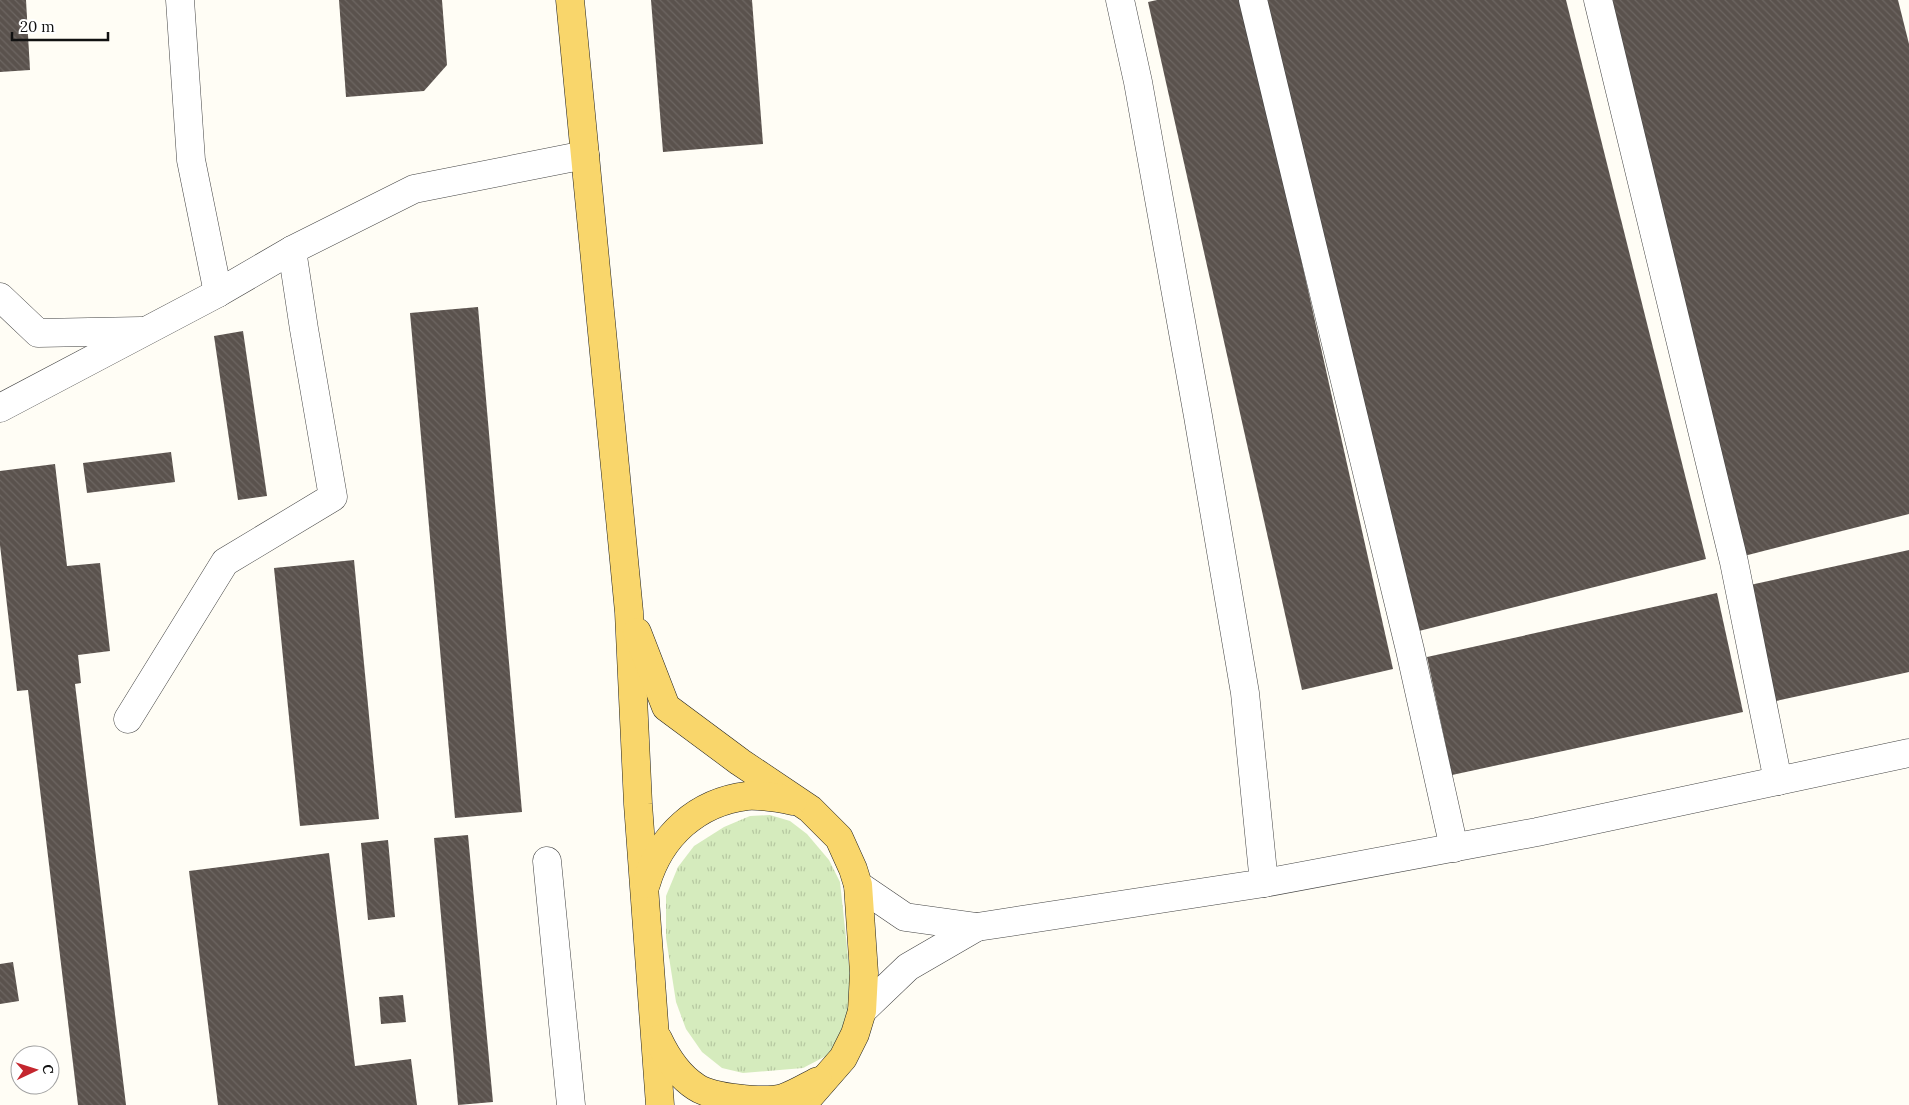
<svg xmlns="http://www.w3.org/2000/svg" width="1909" height="1105" font-family="Lora,serif">
<defs>
<pattern id="grass-tufts" width="24" height="20" patternUnits="userSpaceOnUse" patternTransform="scale(1.25)"><rect width="24" height="20" fill="#d5ebbd"/><path d="M3 7l-1-3M5 7V3M7 7l1-3M15 17l-1-3M17 17v-4M19 17l1-3" fill="none" stroke="#b6c8a1"/></pattern>
<pattern id="building-back-hatch" width="6" height="6" patternUnits="userSpaceOnUse" patternTransform="scale(1.25)"><rect width="6" height="6" fill="#5a524d"/><path d="M-1 5l2 2M0 0l6 6M5-1l2 2" fill="none" stroke="#6d6662"/></pattern>
</defs>
<rect width="100%" height="100%" fill="#fffdf5"/>
<polygon fill="url(#grass-tufts)" points="770,815 790,821 807,834 829,860 840,882 852,994 842,1031 828,1055 803,1068 743,1073 722,1068 702,1052 686,1029 676,1002 666,938 666,896 678,867 694,846 724,827 750,816"/>
<g fill="url(#building-back-hatch)">
<polygon points="0,0 26,0 30,70 0,72"/>
<polygon points="339,0 442,0 447,65 424,91 346,97"/>
<polygon points="651,0 752,0 763,144 663,152"/>
<polygon points="1157,0 1243,0 1393,669 1302,690 1148,2"/>
<polygon points="1262,0 1566,0 1706,559 1419,631"/>
<polygon points="1604,0 1898,0 1909,44 1909,514 1744,556"/>
<polygon points="478,307 522,812 455,818 410,313"/>
<polygon points="243,331 267,496 238,500 214,336"/>
<polygon points="171,452 175,482 87,493 83,463"/>
<polygon points="55,464 67,566 100,563 110,651 78,655 81,683 75,684 126,1105 78,1105 28,690 17,691 0,545 0,471"/>
<polygon points="1909,550 1909,672 1776,701 1750,585"/>
<polygon points="354,560 379,819 300,826 274,568"/>
<polygon points="1717,593 1743,712 1452,775 1427,657"/>
<polygon points="468,835 493,1102 458,1105 434,838"/>
<polygon points="388,840 395,917 368,920 361,843"/>
<polygon points="329,853 355,1066 411,1059 417,1105 218,1105 189,871"/>
<polygon points="13,962 19,1001 0,1004 0,964"/>
<polygon points="403,995 406,1022 381,1024 379,997"/>
</g>
<g fill="none" stroke-linecap="round" stroke-linejoin="round">
<g stroke="#444" stroke-width="29">
<g id="minor">
<polyline points="180,0 191,160 218,293"/>
<polyline points="1253,0 1410,650 1454,848"/>
<polyline points="1598,0 1734,562 1778,781"/>
<polyline points="0,297 38,333 141,331"/>
<polyline points="0,408 218,293 292,250 414,189 585,155"/>
<polyline points="128,719 225,562 333,497 304,329 292,250"/>
<polyline points="547,861 571,1105"/>
<polyline points="1264,883 1537,832 1909,753"/>
<polyline points="858,885 905,917 977,927 1264,883 1245,693 1198,416 1138,82 1120,0"/>
<polyline points="862,1011 908,967 977,927"/>
</g>
</g>
<g stroke="#222" stroke-width="29">
<g id="major">
<polyline points="570,0 629,612 638,804 660,1105"/>
<polyline points="637,632 666,707 740,762 810,809 839,838 853,869 858,885 864,973 862,1011 855,1034 843,1058 802,1105"/>
<path d="M646 884C660 836 697 802 747 796 763 795 778 798 793 801"/>
<path d="M658 1039C666 1056 679 1076 696 1087 712 1098 764 1103 783 1098 795 1094 806 1087 818 1081"/>
</g>
</g>
<use href="#minor" stroke="#fff" stroke-width="28"/>
<use href="#major" stroke="#f9d66b" stroke-width="28"/>
</g>
<g transform="translate(35 1070) rotate(86)"><circle r="24" fill="#ffffff" stroke="#a0a0a0"/>
<path d="M0-4L9 19L0 12L-9 19Z" fill="#c4262e"/>
<text y="-8" font-size="14" font-weight="bold" text-anchor="middle" fill="#111111">С</text>
</g>
<path d="M12 32v8h96v-8" fill="none" stroke="#111111" stroke-width="2.5"/>
<text x="20" y="32" font-size="15" fill="#111111" stroke="#ffffff" stroke-width="4" paint-order="stroke">20 m</text>
</svg>
